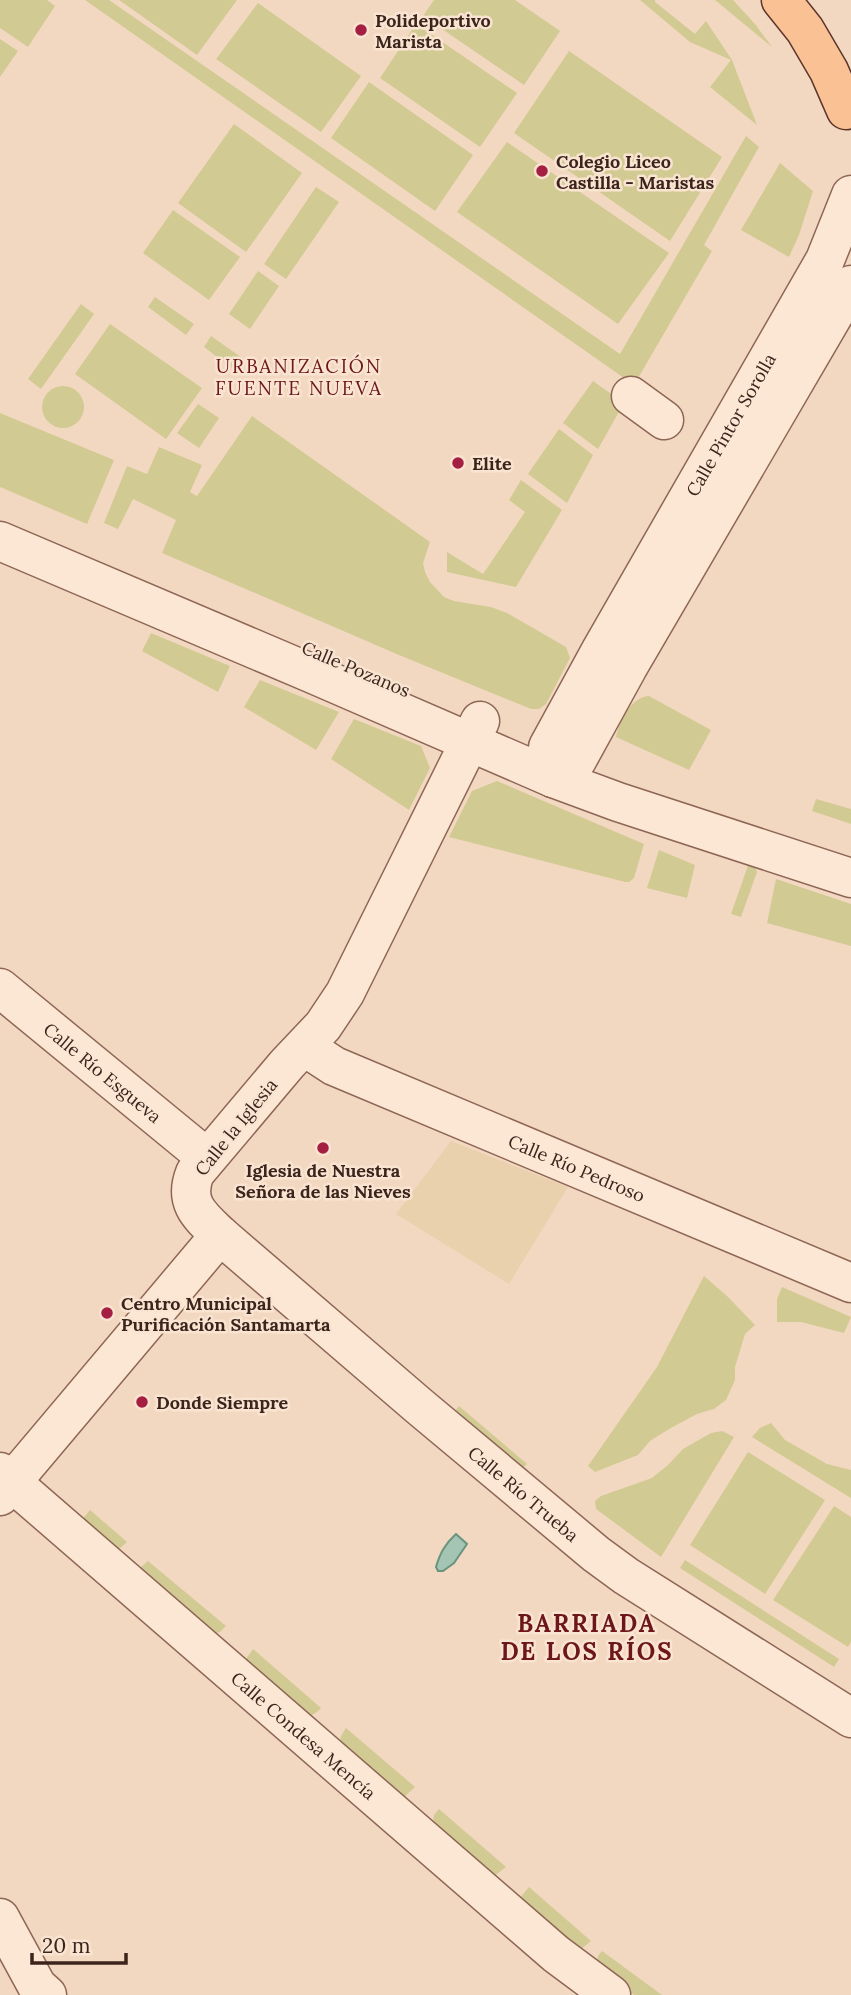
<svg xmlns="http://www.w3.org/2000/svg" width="851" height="1995" font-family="Lora,serif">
<rect width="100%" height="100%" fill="#f3d8c1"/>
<polygon fill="#e9d1ad" points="451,1141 568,1187 509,1284 396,1214"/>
<g fill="#d2ca93">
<polygon points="0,0 47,0 55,6 28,47 0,28"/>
<polygon points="85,0 109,0 620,354 746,136 759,147 704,245 712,251 634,385"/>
<polygon points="119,0 237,0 197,55"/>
<polygon points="434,0 515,0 560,31 524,85 423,16"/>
<polygon points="640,0 655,0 655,2 695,34 706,21 732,60 757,125 710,87 731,60 690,42"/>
<polygon points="715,0 733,0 755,24 772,47"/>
<polygon points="258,3 361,76 321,132 216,59"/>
<polygon points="416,24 517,93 480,147 380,78"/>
<polygon points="0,39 18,51 0,77"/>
<polygon points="569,51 722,157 670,241 514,133"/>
<polygon points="369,82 473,155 435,211 331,138"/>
<polygon points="234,124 302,173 246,252 178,203"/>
<polygon points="507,142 669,253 618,324 457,212"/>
<polygon points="780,163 813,191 799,235 789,257 741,230"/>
<polygon points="316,187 339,202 286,279 264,264"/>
<polygon points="173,210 240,257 209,300 143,253"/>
<polygon points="258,271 279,286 250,329 229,314"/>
<polygon points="155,297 194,324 186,335 148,307"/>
<polygon points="81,304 94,314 41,389 28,379"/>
<polygon points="110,324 202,388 166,439 75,374"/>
<polygon points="211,336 245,360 236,371 204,347"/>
<polygon points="593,381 624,403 598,449 563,423"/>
<circle cx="63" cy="407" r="21"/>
<polygon points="198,404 219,418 199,448 177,433"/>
<polygon points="0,413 114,460 87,524 0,487"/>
<polygon points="252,416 430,542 423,563 425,572 430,582 444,597 454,601 491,607 507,613 566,647 570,658 546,704 539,709 531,709 399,655 162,553 176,520 133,499 118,529 104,523 127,466 147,474 159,447 202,465 190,492 197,496"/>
<polygon points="559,429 593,455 567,503 528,474"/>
<polygon points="521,480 562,510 516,587 447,572 447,552 483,574 525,512 509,500"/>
<polygon points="151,633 230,666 218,692 142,651"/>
<polygon points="260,680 339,712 316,750 244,707"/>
<path d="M649 696 711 730 689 770 616 737C620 719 630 698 649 696Z"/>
<polygon points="354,719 421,746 430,768 409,810 331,759"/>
<polygon points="497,781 644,844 634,878 629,882 625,882 449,837 472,791"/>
<polygon points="816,799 851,809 851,824 812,811"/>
<polygon points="659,850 695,865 687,898 647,888"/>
<polygon points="751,857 757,872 741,917 731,914"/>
<polygon points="776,879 851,904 851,946 767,923"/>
<polygon points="704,1276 727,1296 755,1325 745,1334 735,1367 735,1380 726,1400 714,1409 697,1414 669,1429 650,1441 638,1455 595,1472 588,1466 657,1367"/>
<polygon points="782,1287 851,1317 844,1333 801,1322 777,1322 777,1299"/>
<polygon points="459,1406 527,1464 523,1468 455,1411"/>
<polygon points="771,1423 785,1440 827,1464 851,1470 851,1498 752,1437 760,1428"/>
<polygon points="722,1431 734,1437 661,1557 596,1509 595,1501 601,1496 652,1478 668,1465 683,1449 711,1433"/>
<polygon points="748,1452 825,1500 765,1594 690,1545"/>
<polygon points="834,1506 851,1517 851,1642 848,1647 773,1600"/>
<polygon points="90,1510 127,1542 118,1550 79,1523"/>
<polygon points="685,1560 839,1659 834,1667 680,1568"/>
<polygon points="148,1561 226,1626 220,1632 211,1635 140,1575 141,1567"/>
<polygon points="253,1649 321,1708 317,1712 307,1718 246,1665 246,1659"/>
<polygon points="346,1728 415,1787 405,1796 399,1797 339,1745 341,1736"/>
<polygon points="439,1809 506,1867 493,1877 432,1826 434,1815"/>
<polygon points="529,1887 591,1941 580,1950 520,1898"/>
<polygon points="602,1951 662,1995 634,1995 596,1967 598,1956"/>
</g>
<path fill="#a4c5b3" stroke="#69947f" stroke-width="2" d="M456 1534 467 1544 454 1563 443 1571H438L436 1567C440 1553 445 1544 456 1534Z"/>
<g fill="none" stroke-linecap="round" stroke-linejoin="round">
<g stroke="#8e6656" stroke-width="41">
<g id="minor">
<polyline points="631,396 664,420"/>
<polyline points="0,541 313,674 553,778 618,802 851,878"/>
<path id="s1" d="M480 721 345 993 323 1026 287 1064 195 1173C183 1203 200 1216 220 1235L419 1406 596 1554 626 1576 851 1718"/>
<path id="s2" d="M553 778 549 762 548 747 601 650 825 260 851 195"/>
<polyline points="553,778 568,771 577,760 628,667 851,285"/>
<path id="s3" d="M0 988 207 1158"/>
<path id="s4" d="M305 1047 334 1066 851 1283"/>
<path id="s5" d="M0 1472 556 1954 611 1995"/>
<polyline points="0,1496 220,1235"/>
<polyline points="0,1918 37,1986 47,1995"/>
</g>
</g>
<g stroke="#5c362b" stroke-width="41">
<polyline id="major" points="781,0 805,30 829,71 846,110"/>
</g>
<use href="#minor" stroke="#fce7d5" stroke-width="38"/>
<use href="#major" stroke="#fac294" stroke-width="38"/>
</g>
<g fill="#a41f41" stroke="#f9e4d1" stroke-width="2.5">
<circle cx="361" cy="30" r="7"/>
<circle cx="542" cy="171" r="7"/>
<circle cx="458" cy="463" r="7"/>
<circle cx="323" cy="1148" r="7"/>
<circle cx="107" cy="1313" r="7"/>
<circle cx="142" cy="1402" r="7"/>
</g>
<g text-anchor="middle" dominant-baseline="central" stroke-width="5" stroke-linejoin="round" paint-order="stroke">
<g font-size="18" font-weight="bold" fill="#3c241c" stroke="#f9e4d1" text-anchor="start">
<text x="375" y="20">Polideportivo<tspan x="375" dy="21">Marista</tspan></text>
<text x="556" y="161">Colegio Liceo<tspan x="556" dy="21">Castilla - Maristas</tspan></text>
<text x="472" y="463">Elite</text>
<text x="323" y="1170" text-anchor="middle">Iglesia de Nuestra<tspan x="323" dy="21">Señora de las Nieves</tspan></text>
<text x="121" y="1303">Centro Municipal<tspan x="121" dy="21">Purificación Santamarta</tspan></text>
<text x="156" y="1402">Donde Siempre</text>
</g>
<g font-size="18" fill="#3c241c" stroke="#f9e4d1">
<text stroke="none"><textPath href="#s2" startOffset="402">Calle Pintor Sorolla</textPath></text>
<text transform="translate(356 669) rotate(23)">Calle Pozanos</text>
<text stroke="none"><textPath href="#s3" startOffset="133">Calle Río Esgueva</textPath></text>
<text transform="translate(236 1127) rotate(-51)">Calle la Iglesia</text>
<text stroke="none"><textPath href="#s4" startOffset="298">Calle Río Pedroso</textPath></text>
<text stroke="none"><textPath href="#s1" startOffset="1010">Calle Río Trueba</textPath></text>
<text stroke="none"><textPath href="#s5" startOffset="402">Calle Condesa Mencía</textPath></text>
</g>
<g font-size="19" letter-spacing="2" fill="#6e171a" stroke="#f9e4d1">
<text x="299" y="366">URBANIZACIÓN<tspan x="299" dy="22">FUENTE NUEVA</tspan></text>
</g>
<g font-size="24" font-weight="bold" letter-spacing="2" fill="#6e171a" stroke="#f9e4d1">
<text x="587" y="1623">BARRIADA<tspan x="587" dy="28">DE LOS RÍOS</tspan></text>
</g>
</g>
<path d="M32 1953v10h94v-10" fill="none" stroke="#3c241c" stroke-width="3.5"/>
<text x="42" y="1953" font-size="21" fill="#3c241c" stroke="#f9e4d1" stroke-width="5" paint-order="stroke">20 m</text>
</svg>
